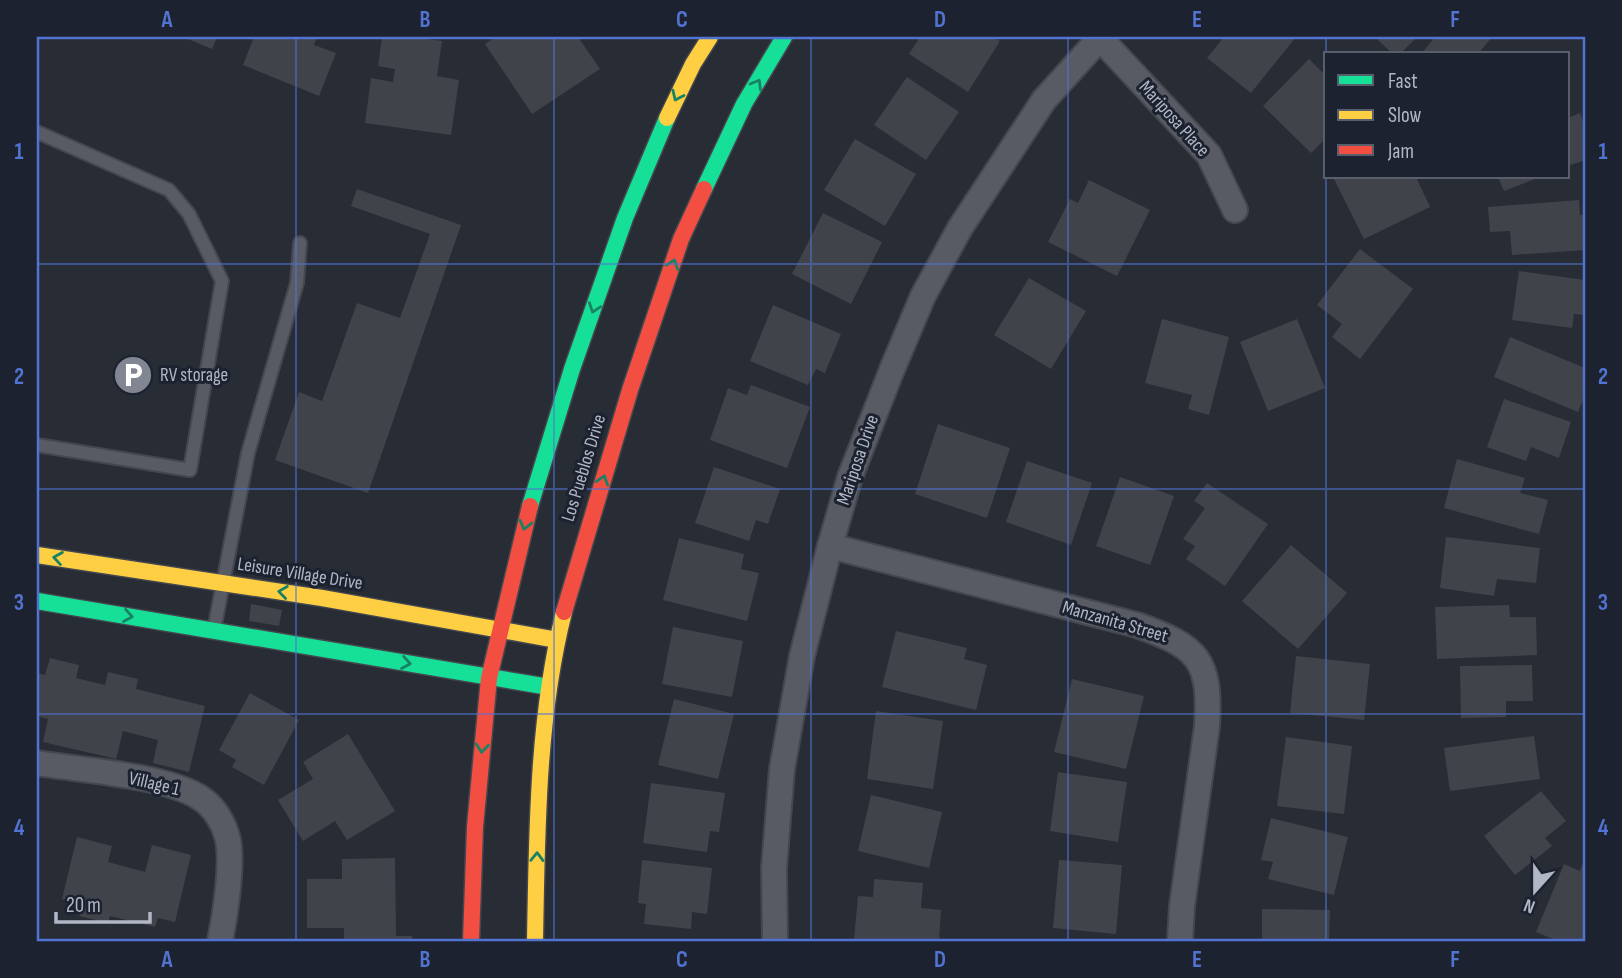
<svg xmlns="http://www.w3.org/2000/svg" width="1622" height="978" font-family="'Sofia Sans Condensed',sans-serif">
<rect width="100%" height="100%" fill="#282c35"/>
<g fill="#40434a">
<polygon points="183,37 217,37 212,49"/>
<polygon points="254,37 317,37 314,45 336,53 319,96 243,65"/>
<polygon points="382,37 411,37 442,41 437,76 459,80 451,135 365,123 371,78 393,82 395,69 378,66"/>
<polygon points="496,37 578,37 600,69 532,114 485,44"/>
<polygon points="920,37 992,37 1000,41 968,92 909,54"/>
<polygon points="1224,37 1296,37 1251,93 1207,58"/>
<polygon points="1382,37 1417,37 1400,54 1393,54 1378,40"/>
<polygon points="1435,37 1492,37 1478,54 1421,54"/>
<polygon points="1309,59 1326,76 1326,138 1311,153 1263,106"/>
<polygon points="907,77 959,112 926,160 874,125"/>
<polygon points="1580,113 1585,127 1585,160 1568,166 1568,118"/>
<polygon points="855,139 916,174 885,226 824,190"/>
<polygon points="1333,177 1416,177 1430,207 1364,239"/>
<polygon points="1498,177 1540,177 1504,191"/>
<polygon points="1089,180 1150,210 1117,276 1048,242 1070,199 1078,203"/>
<polygon points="357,189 461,225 368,493 275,460 299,392 322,401 357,303 400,318 430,234 351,206"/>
<polygon points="1579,200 1580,215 1585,214 1585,250 1512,255 1510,231 1490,232 1488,207"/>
<polygon points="823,213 882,242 851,304 792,274"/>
<polygon points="1360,249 1413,289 1360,359 1332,337 1342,324 1317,305"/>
<polygon points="1519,271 1585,280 1585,315 1574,314 1572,328 1512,320"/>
<polygon points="1029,278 1086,311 1051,369 994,335"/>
<polygon points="773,305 841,334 825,373 816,369 808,385 750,361"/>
<polygon points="1162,319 1229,337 1209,415 1188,409 1192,395 1145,383"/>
<polygon points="1297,319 1325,388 1268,411 1240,342"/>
<polygon points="1510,337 1585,368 1585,395 1578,412 1494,377"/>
<polygon points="751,385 810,407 787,468 710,440 728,388 747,395"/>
<polygon points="1504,399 1571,422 1559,458 1531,447 1526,461 1487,447"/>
<polygon points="938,424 1010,448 987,518 915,494"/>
<polygon points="1457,459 1525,478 1520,493 1548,500 1539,534 1444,508"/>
<polygon points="1027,461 1092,483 1071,545 1006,522"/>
<polygon points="714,467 780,489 768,524 756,520 749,541 695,523"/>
<polygon points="1120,477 1174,496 1150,565 1096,546"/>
<polygon points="1207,483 1268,524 1225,586 1186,559 1195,546 1183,539 1205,508 1194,501"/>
<polygon points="1446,537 1540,548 1536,583 1497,579 1494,596 1440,588"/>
<polygon points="679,538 744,554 741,569 759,573 747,621 663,600"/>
<polygon points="1291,545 1347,593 1298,649 1242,601"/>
<polygon points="251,604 282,610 279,626 249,621"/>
<polygon points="1509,605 1510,617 1536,617 1537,655 1437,659 1435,607"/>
<polygon points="673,627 743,641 732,697 662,684"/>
<polygon points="896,631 967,648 964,659 987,665 976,710 882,687"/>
<polygon points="1296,656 1370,664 1364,720 1290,713"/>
<polygon points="50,658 79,665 76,678 105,685 108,672 138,679 136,689 205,706 189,772 153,763 158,740 123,731 116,759 43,742 48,719 37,716 37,673 45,675"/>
<polygon points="1532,665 1533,701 1506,701 1506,717 1461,718 1460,666"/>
<polygon points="1072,679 1144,696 1126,769 1054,752"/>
<polygon points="250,693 299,720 264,785 232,767 236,760 219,750"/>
<polygon points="674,699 734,714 718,779 658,765"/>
<polygon points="876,711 943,721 933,789 867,779"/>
<polygon points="348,734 395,811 347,840 335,821 303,841 278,800 313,779 303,762"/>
<polygon points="1534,736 1540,779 1450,791 1444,748"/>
<polygon points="1286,737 1352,746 1344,814 1277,806"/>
<polygon points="1058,772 1127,782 1118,842 1050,831"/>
<polygon points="651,783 725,793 719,832 710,831 707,852 643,843"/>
<polygon points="1541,791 1566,821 1545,838 1552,846 1515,875 1484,836"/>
<polygon points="871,795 942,812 929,868 858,851"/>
<polygon points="1271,818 1348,837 1334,895 1268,879 1273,862 1261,860"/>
<polygon points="77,837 112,846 108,862 145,872 152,845 191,855 175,922 158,918 155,927 110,916 108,923 79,916 82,904 62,899"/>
<polygon points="395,858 396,936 412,936 412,941 344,941 344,928 307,928 307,879 342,879 342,859"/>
<polygon points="1585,858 1585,941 1558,941 1536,932 1564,864 1580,871"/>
<polygon points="642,860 712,868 707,914 692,912 691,929 644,924 646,904 638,903"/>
<polygon points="1059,860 1122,865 1116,934 1053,928"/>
<polygon points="874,879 923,883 921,908 941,910 939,941 854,940 858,896 873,897"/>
<polygon points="1262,909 1330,910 1329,941 1262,941"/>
</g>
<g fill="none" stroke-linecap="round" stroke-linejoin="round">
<g stroke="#44474e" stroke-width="16">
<g id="lane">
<polyline points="37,132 169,190 189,214 222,281 190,470 37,445"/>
<polyline points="214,630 248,453 297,283 300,243"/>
</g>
</g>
<g stroke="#44474e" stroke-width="28">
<g id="street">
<polyline points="1099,37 1209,155 1235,210"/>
<path d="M830 546 1137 625C1198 647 1211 659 1207 726L1182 906 1180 941"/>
<path d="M37 763C80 770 163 775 199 797 214 806 224 823 228 840 233 864 225 917 220 941"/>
<polyline points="775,941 774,868 782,769 802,656 830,546 850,477 891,372 923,296 960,228 1044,100 1100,38"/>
</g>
</g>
<g stroke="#44474e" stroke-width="19">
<g id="fast">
<polyline points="704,189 744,104 784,37"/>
<polyline points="530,506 572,369 625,218 667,118"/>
<polyline points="37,601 549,687"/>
</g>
</g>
<g stroke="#44474e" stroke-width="19">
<g id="slow">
<polyline points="667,118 693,64 710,37"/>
<polyline points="37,555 322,598 557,640"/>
<path d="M535 941C537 832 537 719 564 612"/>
</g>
</g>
<g stroke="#44474e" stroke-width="19">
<g id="jam">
<polyline points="564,612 630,390 681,239 704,189"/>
<polyline points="471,941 475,827 489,678 530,506"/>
</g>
</g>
<use href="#lane" stroke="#585b63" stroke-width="12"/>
<use href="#street" stroke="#585b63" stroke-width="24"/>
<use href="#fast" stroke="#16e098" stroke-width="16"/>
<use href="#slow" stroke="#ffcf43" stroke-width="16"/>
<use href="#jam" stroke="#f24e42" stroke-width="16"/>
</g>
<defs><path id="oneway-chevron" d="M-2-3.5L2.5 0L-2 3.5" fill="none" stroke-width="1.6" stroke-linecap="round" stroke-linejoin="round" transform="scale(1.75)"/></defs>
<g stroke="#198164">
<use href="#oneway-chevron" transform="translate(757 84) rotate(-60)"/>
<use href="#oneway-chevron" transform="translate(677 96) rotate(115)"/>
<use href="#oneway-chevron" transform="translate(673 264) rotate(-71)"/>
<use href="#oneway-chevron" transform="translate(594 308) rotate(109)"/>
<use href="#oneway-chevron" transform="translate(603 480) rotate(-73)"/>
<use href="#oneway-chevron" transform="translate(525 525) rotate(104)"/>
<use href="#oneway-chevron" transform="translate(58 558) rotate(-171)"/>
<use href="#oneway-chevron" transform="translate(283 592) rotate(-172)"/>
<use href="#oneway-chevron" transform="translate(128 616) rotate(10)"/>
<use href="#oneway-chevron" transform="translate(406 663) rotate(10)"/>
<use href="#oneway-chevron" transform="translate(482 748) rotate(96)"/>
<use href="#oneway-chevron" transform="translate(537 857) rotate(-89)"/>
</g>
<path fill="none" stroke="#5173d2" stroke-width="2" stroke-opacity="0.55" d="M296 37V941M554 37V941M811 37V941M1068 37V941M1326 37V941M37 264H1585M37 489H1585M37 714H1585"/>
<defs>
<g id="parking-disc" transform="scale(2.0125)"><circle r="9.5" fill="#828693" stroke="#1c222f"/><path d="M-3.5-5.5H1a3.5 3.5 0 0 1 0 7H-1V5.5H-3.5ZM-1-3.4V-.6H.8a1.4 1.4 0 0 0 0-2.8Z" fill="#fff"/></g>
</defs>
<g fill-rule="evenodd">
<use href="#parking-disc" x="133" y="375"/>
</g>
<g text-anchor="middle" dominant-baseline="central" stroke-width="6" stroke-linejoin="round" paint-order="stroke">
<g font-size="19" fill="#b2b7c6" stroke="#1c222f">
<text transform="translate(1174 119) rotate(48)">Mariposa Place</text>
<text transform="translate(858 460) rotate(-71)">Mariposa Drive</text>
<text transform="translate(584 468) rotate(-73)">Los Pueblos Drive</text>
<text transform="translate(300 574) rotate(9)">Leisure Village Drive</text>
<text transform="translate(1115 622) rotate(16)">Manzanita Street</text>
<text transform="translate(154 784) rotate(13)">Village 1</text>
</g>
<g font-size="19" fill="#b2b7c6" stroke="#1c222f" text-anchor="start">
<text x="160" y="375">RV storage</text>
</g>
</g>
<rect width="1622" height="978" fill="none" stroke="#1c222f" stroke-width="77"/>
<rect x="1324" y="52" width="245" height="126" fill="#1c222f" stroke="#585e6b" stroke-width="2"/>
<rect x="1338" y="75" width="35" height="10" fill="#16e098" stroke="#585e6b" stroke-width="2"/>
<text x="1388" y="88" font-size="21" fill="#b2b7c6">Fast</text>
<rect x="1338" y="110" width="35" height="10" fill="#ffcf43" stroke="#585e6b" stroke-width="2"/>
<text x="1388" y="122" font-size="21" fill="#b2b7c6">Slow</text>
<rect x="1338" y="145" width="35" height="10" fill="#f24e42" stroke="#585e6b" stroke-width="2"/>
<text x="1388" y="158" font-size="21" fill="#b2b7c6">Jam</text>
<g transform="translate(1535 891) rotate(201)" stroke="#1c222f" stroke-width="5" paint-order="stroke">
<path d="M0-5L12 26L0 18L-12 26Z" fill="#b2b7c6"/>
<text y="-10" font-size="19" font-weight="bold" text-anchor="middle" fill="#b2b7c6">N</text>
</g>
<path d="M56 912v10h94v-10" fill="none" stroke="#b2b7c6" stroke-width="3.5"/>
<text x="66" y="912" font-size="21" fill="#b2b7c6" stroke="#1c222f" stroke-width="5" paint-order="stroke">20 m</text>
<rect x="38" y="38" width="1546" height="902" fill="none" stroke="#5173d2" stroke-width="2.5"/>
<g font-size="23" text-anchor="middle" font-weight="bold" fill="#5173d2">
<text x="167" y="27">A</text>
<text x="425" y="27">B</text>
<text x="682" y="27">C</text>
<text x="940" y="27">D</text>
<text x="1197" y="27">E</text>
<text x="1455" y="27">F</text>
<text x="19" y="159">1</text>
<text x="1603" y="159">1</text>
<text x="19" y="384">2</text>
<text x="1603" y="384">2</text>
<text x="19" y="610">3</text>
<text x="1603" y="610">3</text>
<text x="19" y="835">4</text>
<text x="1603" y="835">4</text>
<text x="167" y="967">A</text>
<text x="425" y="967">B</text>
<text x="682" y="967">C</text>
<text x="940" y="967">D</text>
<text x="1197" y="967">E</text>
<text x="1455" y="967">F</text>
</g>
</svg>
